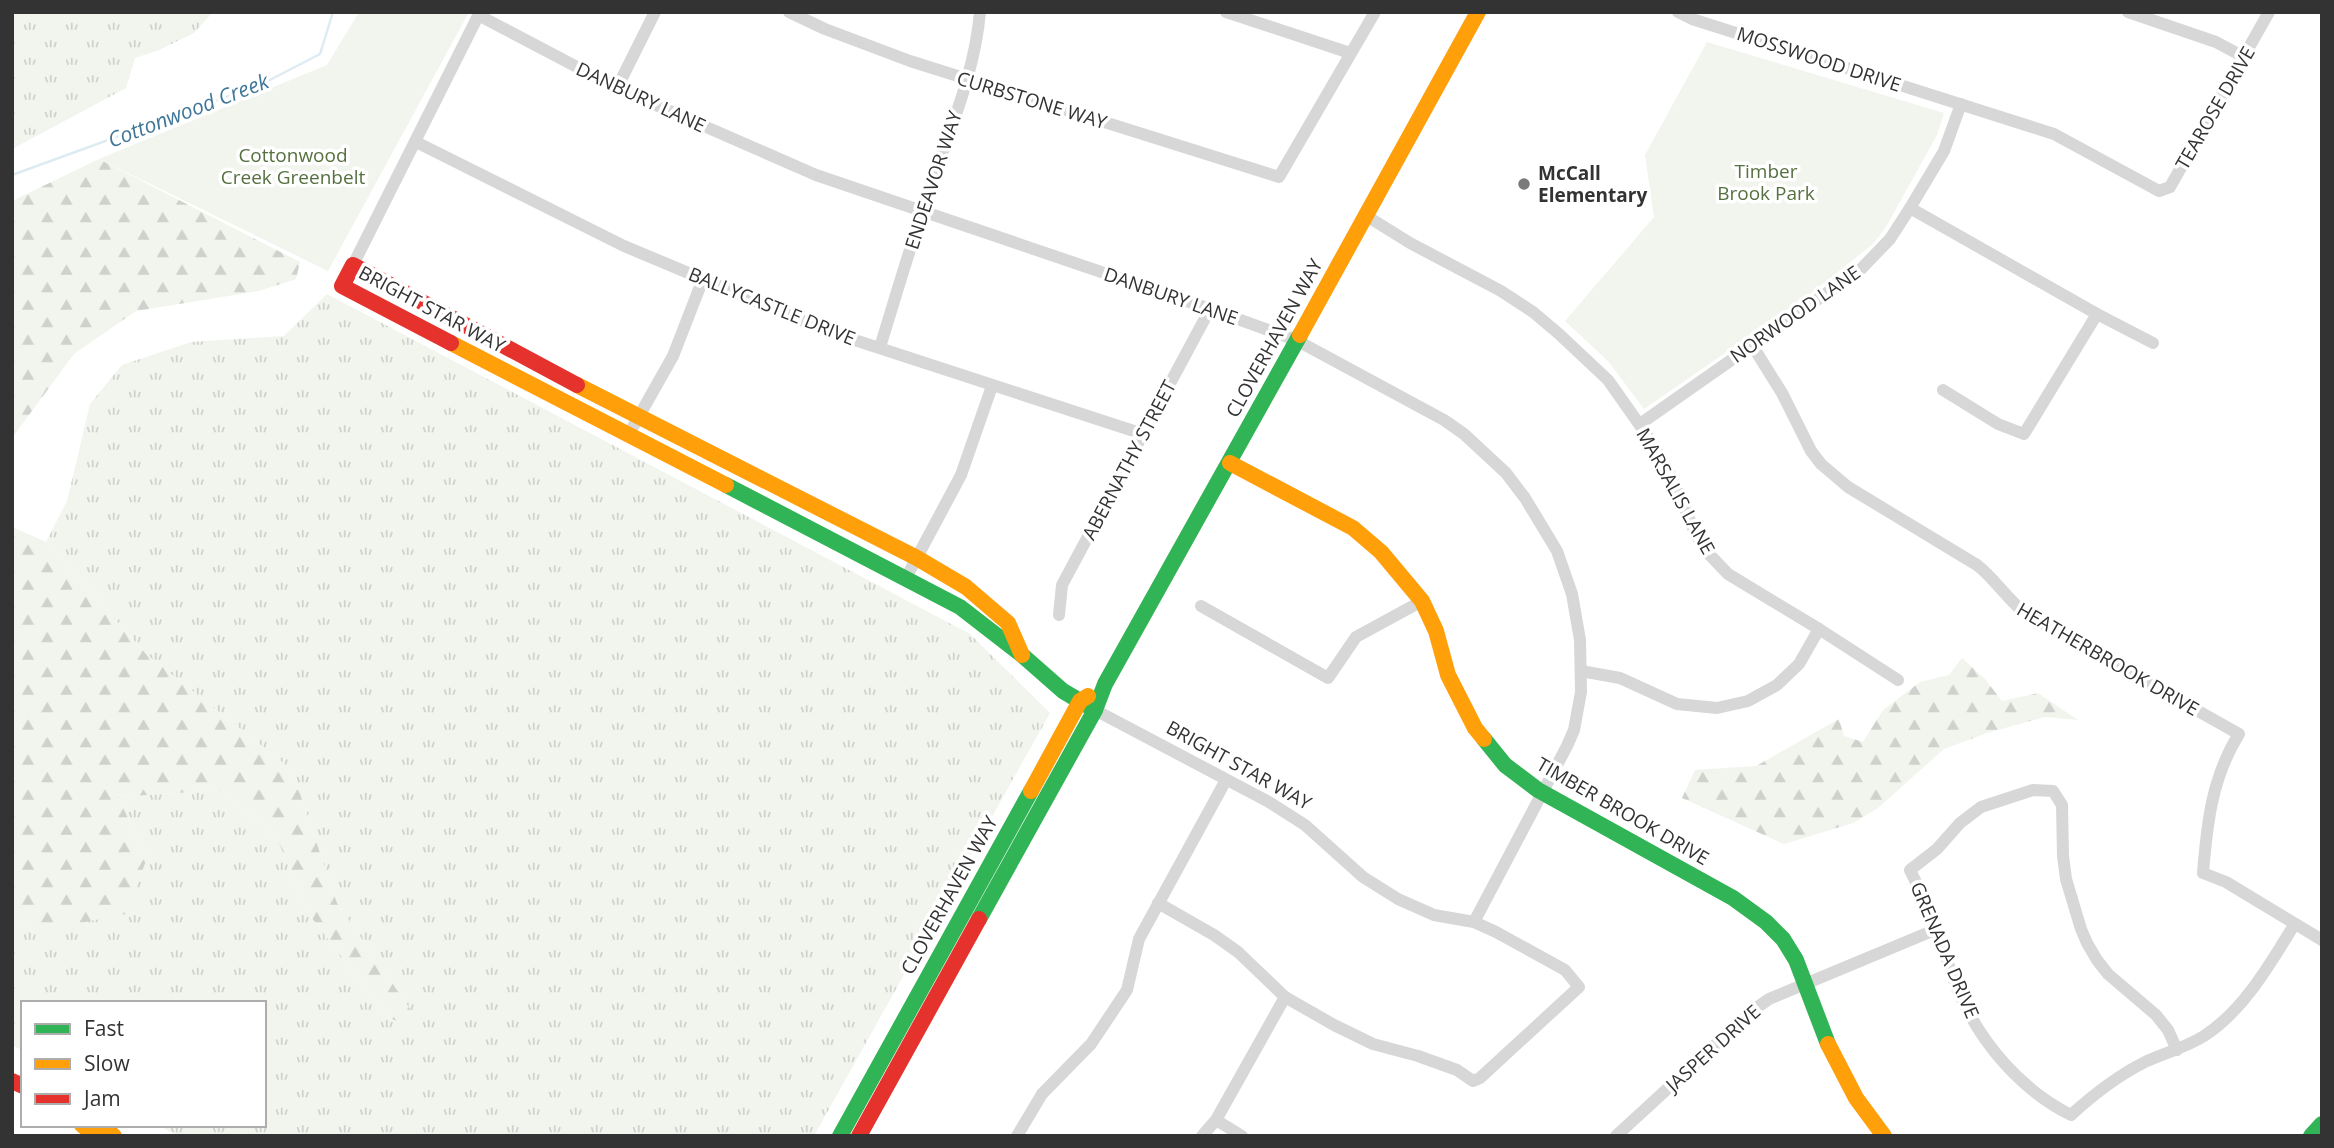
<svg xmlns="http://www.w3.org/2000/svg" width="2334" height="1148" font-family="'Open Sans',sans-serif">
<defs>
<pattern id="grass-tufts" width="24" height="20" patternUnits="userSpaceOnUse" patternTransform="scale(1.75)"><rect width="24" height="20" fill="#f1f5ed"/><path d="M3 7l-1-3M5 7V3M7 7l1-3M15 17l-1-3M17 17v-4M19 17l1-3" fill="none" stroke="#cfd2cc"/></pattern>
<pattern id="forest-firs" width="22" height="20" patternUnits="userSpaceOnUse" patternTransform="scale(1.75)"><rect width="22" height="20" fill="#f1f5ed"/><path d="M5 1l3.5 6h-7zM16 11l3.5 6h-7z" fill="#cfd2cc"/></pattern>
</defs>
<rect width="100%" height="100%" fill="#fff"/>
<g fill="url(#grass-tufts)">
<polygon points="12,12 213,12 194,33 159,50 135,58 126,88 12,149"/>
<polygon points="327,294 970,634 1050,713 814,1136 178,1136 158,1125 264,1125 264,1003 23,1003 23,1051 12,1045 12,916 34,932 147,858 118,797 222,790 279,843 308,913 389,1018 425,1031 337,903 292,770 146,654 46,542 67,501 90,404 122,365 191,342 284,336"/>
</g>
<g fill="url(#forest-firs)">
<polygon points="99,159 300,262 296,279 259,291 136,311 74,354 12,438 12,201"/>
<polygon points="12,527 46,542 146,654 292,770 337,903 426,1032 389,1018 308,913 279,843 222,790 118,797 147,858 126,914 34,932 12,916"/>
<polygon points="1962,658 1985,679 2002,701 2038,693 2078,720 2045,717 1987,733 1944,749 1878,808 1853,823 1784,844 1682,798 1695,770 1756,766 1839,719 1844,736 1863,742 1883,710 1920,682 1949,675"/>
</g>
<g fill="#f1f5ed">
<polygon points="359,12 469,12 328,271 99,159 327,65"/>
<polygon points="1707,42 1944,113 1937,135 1886,227 1873,244 1809,295 1644,409 1608,361 1565,321 1654,217 1645,155"/>
</g>
<g fill="none" stroke-linecap="round" stroke-linejoin="round">
<polyline stroke="#ddebf3" stroke-width="2.5" points="12,175 262,84 320,54 333,12"/>
<g stroke="#d7d7d7" stroke-width="12">
<polyline points="789,12 825,29 910,61 1279,177 1375,12"/>
<polyline points="1226,12 1350,53"/>
<polyline points="1678,12 1692,19 2054,134 2159,191 2170,187 2269,12"/>
<polyline points="2128,12 2216,42 2244,57"/>
<polyline points="478,15 617,88 816,175 1210,309 1296,340 1444,420 1464,434 1506,473 1525,498 1557,551 1572,594 1580,640 1581,692 1574,730 1567,746 1474,922"/>
<polyline points="617,88 655,12"/>
<polyline points="416,142 624,246 827,331 1143,434"/>
<polyline points="1910,208 2097,314 2153,343"/>
<polyline points="1365,215 1410,243 1501,291 1533,312 1559,334 1608,380 1651,441 1670,474 1695,533 1707,552 1728,574 1819,629 1898,680"/>
<polyline points="353,265 480,12"/>
<path d="M1752 345 1782 393 1811 451 1821 464 1848 487 1977 565C1995 579 2007 599 2026 614L2239 734C2212 777 2207 823 2203 873L2226 882 2322 940"/>
<path d="M880 347C897 292 913 237 932 183 951 127 975 71 980 12"/>
<polyline points="1943,390 1998,424 2024,434 2097,314"/>
<polyline points="1640,424 1861,269 1890,239 1910,208 1944,151 1961,104"/>
<polyline points="629,434 673,356 703,279"/>
<polyline points="906,578 961,475 992,386"/>
<polyline points="1201,606 1328,678 1356,637 1422,601"/>
<polyline points="1059,615 1062,585 1210,309"/>
<polyline points="1581,671 1620,678 1677,704 1717,708 1748,701 1777,685 1799,664 1819,629"/>
<polyline points="1095,710 1269,802 1305,825 1363,877 1398,899 1434,915 1474,922 1496,932 1565,970 1579,987 1480,1078 1473,1081 1457,1070 1418,1056 1373,1044 1334,1025 1285,997 1238,952 1214,935 1158,903"/>
<path d="M2177 1050 2168 1030 2156 1015 2108 974 2097 960 2087 943 2081 929 2066 879 2063 856 2062 805 2053 791 2033 790 1981 807 1960 823 1937 849 1910 870C1922 894 1933 918 1942 944 1948 961 1952 979 1960 995 1982 1044 2021 1090 2071 1115 2094 1094 2117 1076 2145 1062 2164 1053 2185 1048 2204 1036 2243 1011 2271 963 2294 925"/>
<polyline points="1216,1120 1242,1136"/>
<polyline points="1017,1136 1042,1094 1091,1044 1127,990 1139,939 1226,780"/>
<polyline points="1202,1136 1216,1120 1285,997"/>
<polyline points="1616,1136 1752,1011 1769,999 1937,929"/>
</g>
<g stroke="#30b455" stroke-width="16">
<polyline points="726,485 960,607 1022,655 1063,691 1095,710"/>
<polyline points="1484,739 1505,765 1538,790 1733,898 1766,922 1783,939 1796,960 1828,1044"/>
<polyline points="979,919 1095,710 1105,684 1300,335"/>
<polyline points="840,1136 1031,791"/>
<polyline points="2311,1136 2322,1124"/>
</g>
<g stroke="#ff9f0a" stroke-width="16">
<polyline points="1300,335 1478,12"/>
<polyline points="451,343 726,485"/>
<polyline points="577,385 917,558 966,587 1008,623 1022,655"/>
<polyline points="1230,463 1353,528 1381,552 1422,601 1436,631 1448,675 1475,728 1484,739"/>
<polyline points="1031,791 1080,701 1088,696"/>
<polyline points="1828,1044 1856,1098 1884,1136"/>
<polyline points="82,1125 96,1136"/>
<polyline points="101,1125 114,1136"/>
</g>
<g stroke="#e5322d" stroke-width="16">
<polyline points="451,343 342,286 353,265 577,385"/>
<polyline points="12,1081 23,1086"/>
<polyline points="859,1136 979,919"/>
</g>
</g>
<circle fill="#7a7a7a" stroke="#fff" stroke-width="2.5" cx="1524" cy="184" r="7"/>
<g text-anchor="middle" dominant-baseline="central" stroke-width="7" stroke-linejoin="round" paint-order="stroke">
<g font-size="19" fill="#333" stroke="#fff">
<text transform="translate(1819 59) rotate(18)">MOSSWOOD DRIVE</text>
<text transform="translate(641 97) rotate(25)">DANBURY LANE</text>
<text transform="translate(1032 100) rotate(17)">CURBSTONE WAY</text>
<text transform="translate(2215 108) rotate(-60)">TEAROSE DRIVE</text>
<text transform="translate(933 180) rotate(-72)">ENDEAVOR WAY</text>
<text transform="translate(1171 296) rotate(19)">DANBURY LANE</text>
<text transform="translate(772 306) rotate(22)">BALLYCASTLE DRIVE</text>
<text transform="translate(432 309) rotate(28)">BRIGHT STAR WAY</text>
<text transform="translate(1795 314) rotate(-35)">NORWOOD LANE</text>
<text transform="translate(1274 338) rotate(-61)">CLOVERHAVEN WAY</text>
<text transform="translate(1129 460) rotate(-62)">ABERNATHY STREET</text>
<text transform="translate(1676 491) rotate(61)">MARSALIS LANE</text>
<text transform="translate(2108 659) rotate(30)">HEATHERBROOK DRIVE</text>
<text transform="translate(1239 765) rotate(29)">BRIGHT STAR WAY</text>
<text transform="translate(1623 811) rotate(30)">TIMBER BROOK DRIVE</text>
<text transform="translate(949 895) rotate(-61)">CLOVERHAVEN WAY</text>
<text transform="translate(1945 950) rotate(67)">GRENADA DRIVE</text>
<text transform="translate(1713 1048) rotate(-42)">JASPER DRIVE</text>
</g>
<g font-size="19" fill="#56703f" stroke="#fff">
<text x="293" y="155">Cottonwood<tspan x="293" dy="22">Creek Greenbelt</tspan></text>
<text x="1766" y="171">Timber<tspan x="1766" dy="22">Brook Park</tspan></text>
</g>
<g font-size="19" font-weight="bold" fill="#333" stroke="#fff" text-anchor="start">
<text x="1538" y="173">McCall<tspan x="1538" dy="22">Elementary</tspan></text>
</g>
<g font-size="21" font-style="italic" fill="#3f7597" stroke="#fff">
<text transform="translate(188 110) rotate(-21)">Cottonwood Creek</text>
</g>
</g>
<rect width="2334" height="1148" fill="none" stroke="#333333" stroke-width="28"/>
<rect x="21" y="1001" width="245" height="126" fill="#ffffff" stroke="#adadad" stroke-width="2"/>
<rect x="35" y="1024" width="35" height="10" fill="#30b455" stroke="#adadad" stroke-width="2"/>
<text x="84" y="1036" font-size="21" fill="#333333">Fast</text>
<rect x="35" y="1059" width="35" height="10" fill="#ff9f0a" stroke="#adadad" stroke-width="2"/>
<text x="84" y="1071" font-size="21" fill="#333333">Slow</text>
<rect x="35" y="1094" width="35" height="10" fill="#e5322d" stroke="#adadad" stroke-width="2"/>
<text x="84" y="1106" font-size="21" fill="#333333">Jam</text>
</svg>
